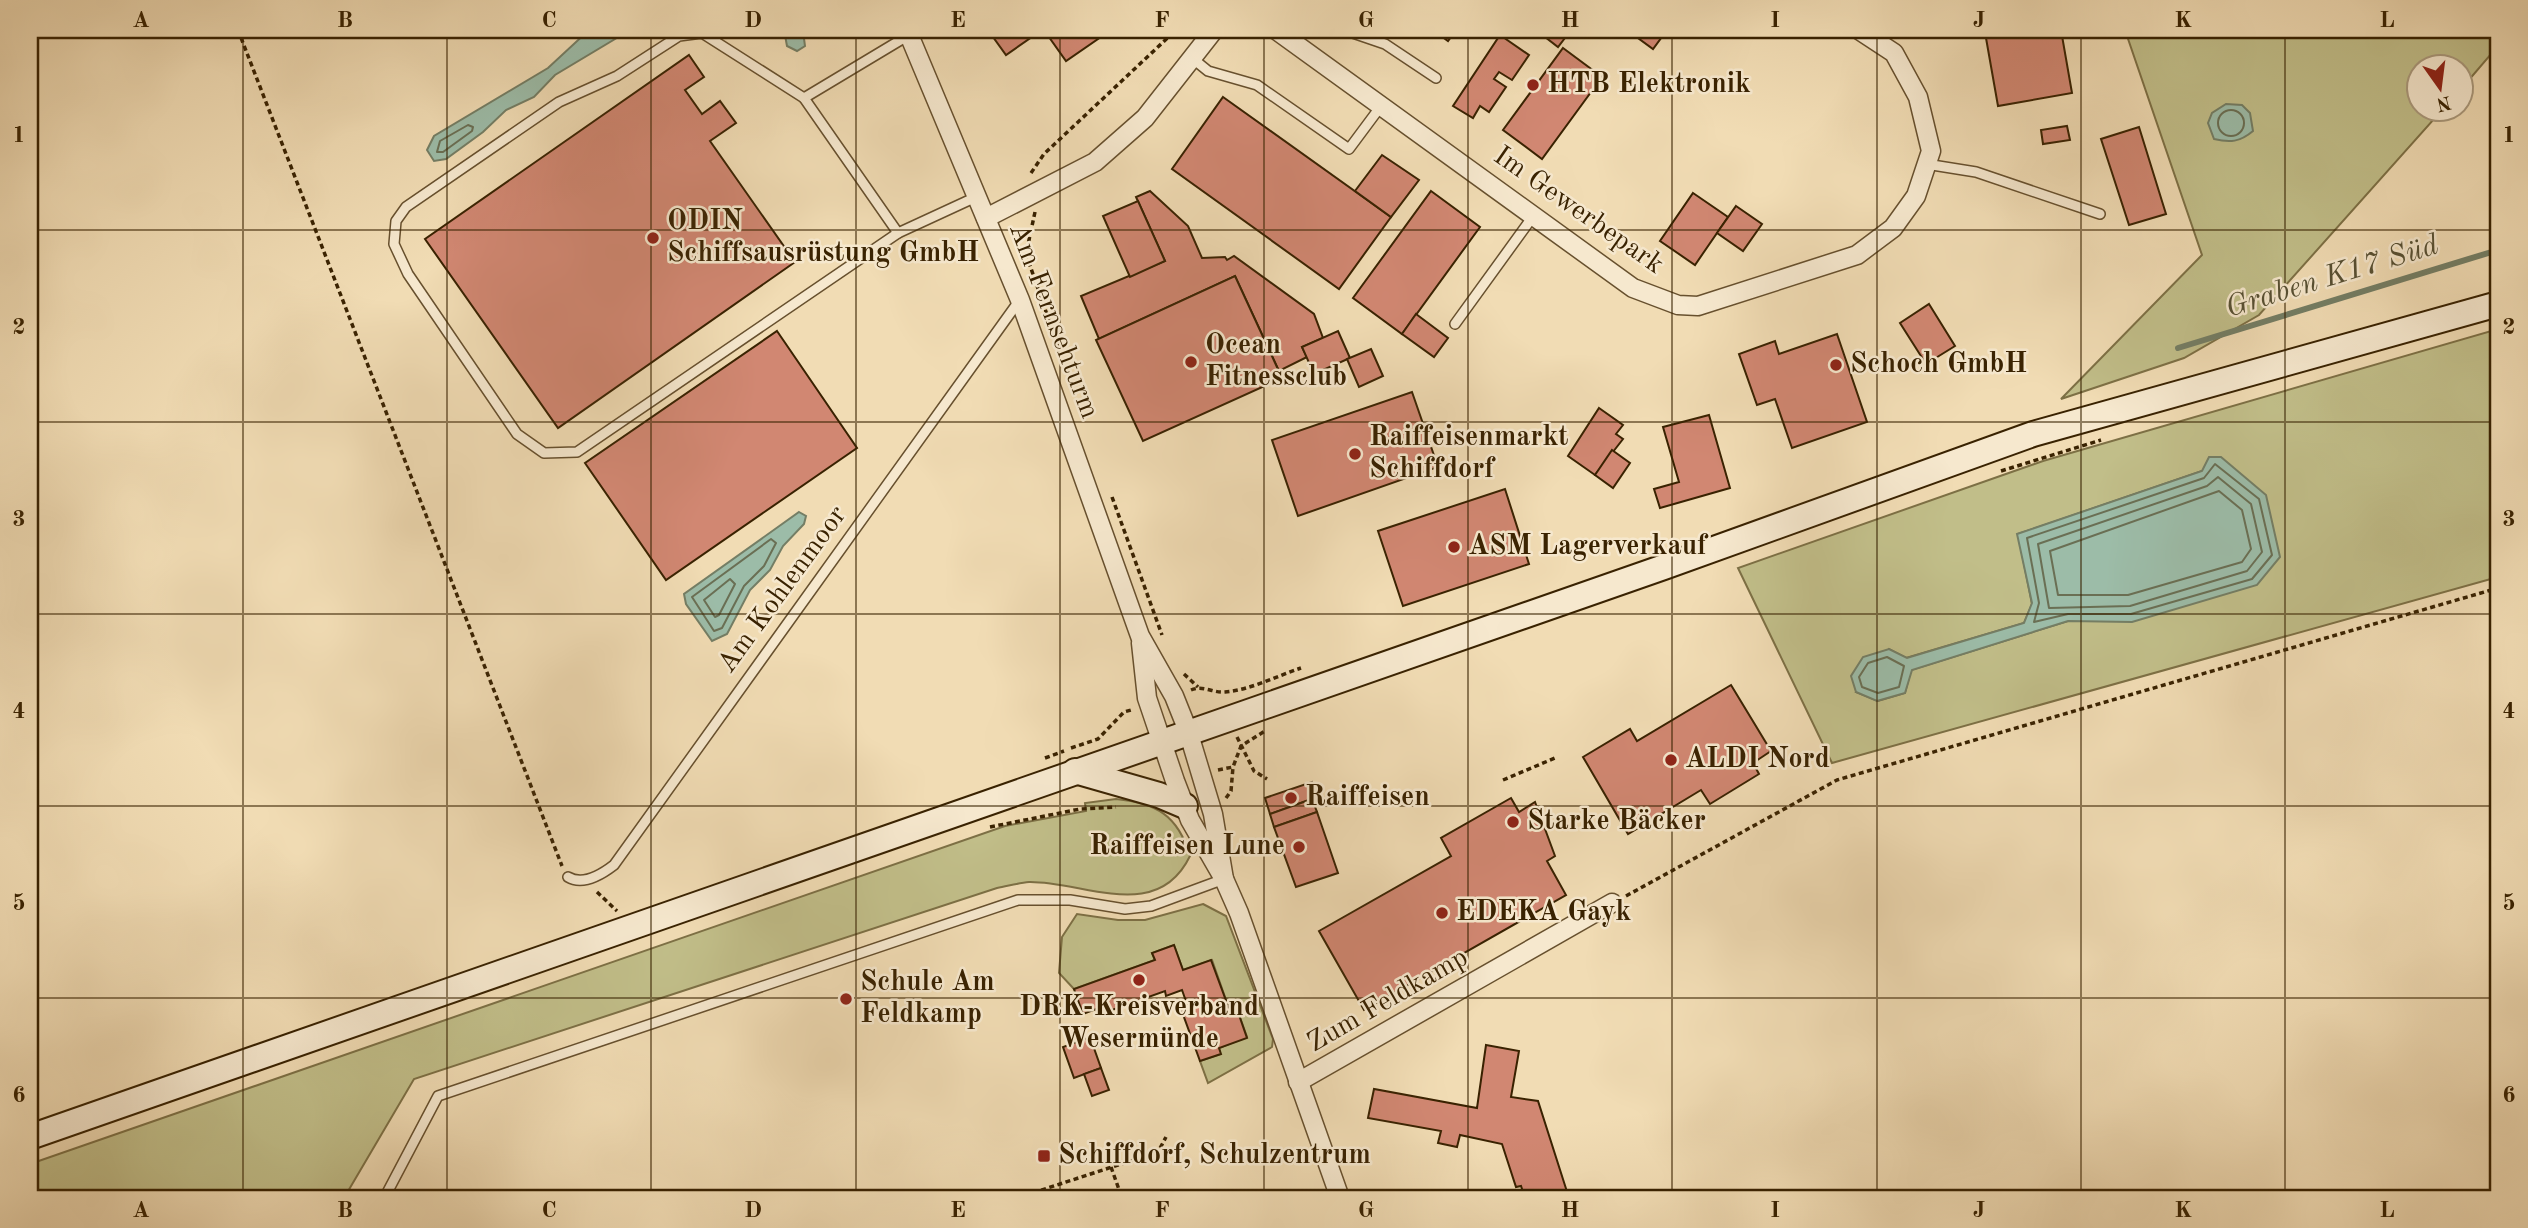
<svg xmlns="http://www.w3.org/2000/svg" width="2528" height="1228" font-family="'Old Standard TT',serif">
<rect width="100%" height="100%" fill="#f1dcb4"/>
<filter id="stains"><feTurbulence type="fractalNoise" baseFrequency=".00286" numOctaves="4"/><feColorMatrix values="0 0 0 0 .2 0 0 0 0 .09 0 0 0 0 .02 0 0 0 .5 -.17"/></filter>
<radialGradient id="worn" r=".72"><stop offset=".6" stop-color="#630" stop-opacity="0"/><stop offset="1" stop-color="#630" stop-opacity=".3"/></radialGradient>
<g fill="#c1be89" stroke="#7d7045" stroke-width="2" fill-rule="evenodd">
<polygon points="2125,30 2482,30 2498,40 2498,46 2462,88 2462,66 2420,66 2420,108 2443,109 2259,315 2184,358 2061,399 2202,255"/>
<path d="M2498 329V577L1832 763 1738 568 2043 461ZM2202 471 2132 621H2068L1911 670 1905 693 1878 701 1856 692 1889 649 1906 658 2024 623 2032 604 2018 534Z"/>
<path d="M1116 799C1156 803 1178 815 1190 856 1157 924 1084 881 1029 882 1019 883 1008 886 997 888L414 1079 344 1198H30V1164L1005 826 1086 811 1085 803Z"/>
<polygon points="1203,904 1226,916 1273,1039 1272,1047 1208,1083 1200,1061 1220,1054 1219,1048 1247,1037 1238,1012 1231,1014 1212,960 1183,970 1174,945 1152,953 1155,960 1074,989 1059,973 1062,937 1077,914 1118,920 1145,920"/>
</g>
<g fill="#9cbca8" stroke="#747e65" stroke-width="2">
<polygon points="589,30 630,30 555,75 534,97 506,110 483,132 446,159 434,161 427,150 434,136 548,68"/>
<polygon points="784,30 810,30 803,31 805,46 797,51 787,46"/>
<path d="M2226 104 2242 105 2250 113 2253 131C2240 142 2230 143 2214 139L2208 123 2212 113Z"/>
<polygon points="2209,457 2221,457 2266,495 2280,557 2257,585 2132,622 2068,621 1912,670 1905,693 1877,701 1856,692 1851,676 1863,657 1889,649 1907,658 2024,623 2032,603 2017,534 2202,471"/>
<polygon points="799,512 806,516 804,524 783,546 770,570 750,590 727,634 712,641 686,604 684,594"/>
</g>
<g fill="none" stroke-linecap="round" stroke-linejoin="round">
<g stroke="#6a6f54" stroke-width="2">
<circle cx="2231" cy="123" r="13"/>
<polygon points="468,125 473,127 472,131 443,152 437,152 440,141"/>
<polygon points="2215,464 2259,499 2272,555 2252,579 2131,614 2068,614 2034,622 2039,603 2027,538 2204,478"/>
<polygon points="2218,477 2251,504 2262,552 2247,571 2130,606 2049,608 2038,544 2207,486"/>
<polygon points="2219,491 2242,510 2251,549 2242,562 2128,595 2058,595 2050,551"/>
<polygon points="771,539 776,543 764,566 744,586 722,628 714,631 692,597"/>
<polygon points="730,579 735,584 719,615 715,617 704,600"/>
<polygon points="1887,657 1904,666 1899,687 1878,693 1862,687 1859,677 1868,663"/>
</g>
<polyline stroke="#747e65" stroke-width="6" points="2178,348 2498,250"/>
</g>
<g fill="#d18772" stroke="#392201" stroke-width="2">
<polygon points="988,30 1042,30 1006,55"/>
<polygon points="1044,30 1111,30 1066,61"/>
<polygon points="1433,30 1456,30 1448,41"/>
<polygon points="1536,30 1571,30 1558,47"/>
<polygon points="1627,30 1667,30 1653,49"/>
<polygon points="2034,30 2061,30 2072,93 1998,106 1986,38"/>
<polygon points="1500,35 1529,55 1512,80 1499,72 1494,79 1506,87 1489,112 1480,106 1473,118 1453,106"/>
<polygon points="1563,48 1602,77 1542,159 1503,130"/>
<polygon points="689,55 704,77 685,90 702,114 720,101 736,123 710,141 795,262 558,428 425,239"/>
<polygon points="1223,97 1391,217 1339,289 1172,169"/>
<polygon points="2067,126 2070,140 2043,144 2041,130"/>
<polygon points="2139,127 2166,214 2129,225 2101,139"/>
<polygon points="1382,155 1419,180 1391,217 1355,191"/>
<polygon points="1150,191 1188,226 1202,258 1225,257 1227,260 1234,256 1314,314 1323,338 1302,347 1307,357 1279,371 1235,276 1099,339 1081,296 1165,261 1136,197"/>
<polygon points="1431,191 1480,227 1402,334 1353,298"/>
<polygon points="1693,193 1728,217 1695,265 1660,241"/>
<polygon points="1138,201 1165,261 1130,277 1103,216"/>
<polygon points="1736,206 1762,224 1743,251 1717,233"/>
<polygon points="1235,276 1282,378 1143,441 1096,340"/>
<polygon points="1929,304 1955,346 1926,364 1900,323"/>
<polygon points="1416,314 1448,338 1434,357 1402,334"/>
<polygon points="777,331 857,448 666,580 585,463"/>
<polygon points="1338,331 1350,358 1314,374 1302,347"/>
<polygon points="1837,334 1867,422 1792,448 1775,399 1757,405 1739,354 1775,341 1779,354"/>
<polygon points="1371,349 1383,376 1359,387 1347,359"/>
<polygon points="1412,392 1438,467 1298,516 1272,440"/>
<polygon points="1599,408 1623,425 1616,434 1623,439 1595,475 1568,456"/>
<polygon points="1709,415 1730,488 1660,508 1654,489 1679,482 1663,427"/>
<polygon points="1612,450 1630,463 1613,488 1595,475"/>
<polygon points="1505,489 1529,564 1403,606 1378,531"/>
<polygon points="1731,685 1771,751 1753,763 1759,774 1710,804 1701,790 1628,834 1583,757 1630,729 1637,741"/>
<polygon points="1312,782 1317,797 1270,814 1265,798"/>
<polygon points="1511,798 1519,812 1535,802 1555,856 1547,861 1566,895 1364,1010 1319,931 1451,856 1441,838"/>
<polygon points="1312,799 1317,812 1274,827 1270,814"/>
<polygon points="1317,812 1338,873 1296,887 1274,827"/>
<polygon points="1174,945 1183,970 1211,960 1231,1014 1238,1012 1247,1038 1219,1048 1221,1054 1200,1061 1181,1009 1188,1007 1182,990 1166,996 1165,991 1098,1015 1096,1009 1083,1014 1074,989 1155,960 1152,953"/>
<polygon points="1090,1037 1101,1068 1074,1078 1063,1047"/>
<polygon points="1486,1045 1519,1051 1511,1097 1538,1101 1569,1198 1525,1198 1521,1186 1516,1187 1502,1144 1460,1135 1457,1147 1438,1143 1441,1131 1368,1118 1374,1089 1477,1108"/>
<polygon points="1101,1068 1109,1090 1092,1096 1084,1074"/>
</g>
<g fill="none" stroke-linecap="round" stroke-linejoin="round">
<g stroke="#67502e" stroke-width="12">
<g id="service">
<polyline points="1344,30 1385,44 1436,78"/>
<polyline points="909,35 804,98 702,33 679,36 617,76 559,102 406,207 396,221 394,244 408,274 517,434 544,453 577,452 898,233 976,197"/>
<polyline points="1192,58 1208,71 1257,85 1349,149 1381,106"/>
<polyline points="804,98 898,233"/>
<polyline points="1926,164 1976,172 2100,214"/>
<polyline points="1455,324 1534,215"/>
<path d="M568 877C583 886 601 875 614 865L1019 301"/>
<polyline points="390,1198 388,1191 438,1096 1018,900 1070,900 1125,909 1151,906 1224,879"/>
</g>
</g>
<g stroke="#67502e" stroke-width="21">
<g id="minor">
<polyline points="907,30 1020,300 1140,636 1174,696 1188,731 1213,814 1224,879"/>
<polyline points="1276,30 1633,288 1678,305 1698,306 1857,255 1893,228 1916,196 1931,151 1918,97 1894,53 1859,30"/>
<polyline points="986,218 1095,162 1145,118 1214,30"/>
<polyline points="1141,643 1147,698 1175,781 1190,820 1224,879 1239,913 1340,1198"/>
<polyline points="1298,1082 1612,903"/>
</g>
</g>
<g stroke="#392201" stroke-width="28">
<g id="secondary">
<polyline points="1075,771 1159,795 1185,806"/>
<polyline points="30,1137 1664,567 2033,434 2498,304"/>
</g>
</g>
<g stroke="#392201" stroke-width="3.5" stroke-dasharray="5 3.5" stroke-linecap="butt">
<polyline points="238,30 562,866"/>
<polyline points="1031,173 1044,154 1176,30"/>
<polyline points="1035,212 1026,254 1062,358"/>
<polyline points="2001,471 2101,440"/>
<polyline points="1112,497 1162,635"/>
<polyline points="1184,674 1198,687"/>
<path d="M1191 690C1203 685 1213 693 1225 692 1250 690 1277 676 1301 668"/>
<polyline points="1237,737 1254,771 1267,779"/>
<polyline points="1071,748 1098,739 1124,712 1131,710"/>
<polyline points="1045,758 1064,751"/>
<polyline points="1218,770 1233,767 1241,746 1265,731"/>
<polyline points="1503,780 1555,758"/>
<polyline points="1226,798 1231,791 1233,767"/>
<polyline points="990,827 1080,809 1116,807"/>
<polyline points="597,892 617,911"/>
<polyline points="1626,896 1837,780 2498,588"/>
<polyline points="1111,1167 1122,1198"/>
<polyline points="1017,1198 1158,1152 1166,1137"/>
</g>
<use href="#service" stroke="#f6e8ce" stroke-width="9"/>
<use href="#minor" stroke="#f6e8ce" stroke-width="18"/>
<use href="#secondary" stroke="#f6e8ce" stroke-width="24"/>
</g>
<path fill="none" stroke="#392201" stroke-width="2" stroke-opacity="0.55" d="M243 30V1198M447 30V1198M651 30V1198M856 30V1198M1060 30V1198M1264 30V1198M1468 30V1198M1672 30V1198M1877 30V1198M2081 30V1198M2285 30V1198M30 230H2498M30 422H2498M30 614H2498M30 806H2498M30 998H2498"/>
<g fill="#8f2418" stroke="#f6e8ce" stroke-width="2.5">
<circle cx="1533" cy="85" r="7"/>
<circle cx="653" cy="238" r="7"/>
<circle cx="1191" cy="362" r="7"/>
<circle cx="1836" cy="365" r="7"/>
<circle cx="1355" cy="454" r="7"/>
<circle cx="1454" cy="547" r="7"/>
<circle cx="1671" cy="760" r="7"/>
<circle cx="1291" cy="798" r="7"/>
<circle cx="1513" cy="822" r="7"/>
<circle cx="1299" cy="847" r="7"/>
<circle cx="1442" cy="913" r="7"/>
<circle cx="1139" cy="980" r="7"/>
<circle cx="846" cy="999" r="7"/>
<rect x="1037" y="1149" width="14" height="14" rx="3.5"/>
</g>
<g text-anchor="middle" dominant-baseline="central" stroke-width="5" stroke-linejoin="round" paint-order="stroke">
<g font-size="28" font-weight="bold" fill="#392201" stroke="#f6e8ce" text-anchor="start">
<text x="1547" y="85">HTB Elektronik</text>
<text x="667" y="222">ODIN<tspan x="667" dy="32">Schiffsausrüstung GmbH</tspan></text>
<text x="1205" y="346">Ocean<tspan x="1205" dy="32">Fitnessclub</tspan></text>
<text x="1850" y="365">Schoch GmbH</text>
<text x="1369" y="438">Raiffeisenmarkt<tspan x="1369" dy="32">Schiffdorf</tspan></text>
<text x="1468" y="547">ASM Lagerverkauf</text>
<text x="1685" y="760">ALDI Nord</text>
<text x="1305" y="798">Raiffeisen</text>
<text x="1527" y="822">Starke Bäcker</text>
<text x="1285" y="847" text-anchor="end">Raiffeisen Lune</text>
<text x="1456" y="913">EDEKA Gayk</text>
<text x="860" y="983">Schule Am<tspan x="860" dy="32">Feldkamp</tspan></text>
<text x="1139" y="1008" text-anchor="middle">DRK-Kreisverband<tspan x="1139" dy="32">Wesermünde</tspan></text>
<text x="1058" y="1156">Schiffdorf, Schulzentrum</text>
</g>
<g font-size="28" fill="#392201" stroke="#f6e8ce">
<text transform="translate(1578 211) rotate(35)">Im Gewerbepark</text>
<text transform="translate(1053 321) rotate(69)">Am Fernsehturm</text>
<text transform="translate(783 590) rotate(-54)">Am Kohlenmoor</text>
<text transform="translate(1388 1001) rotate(-30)">Zum Feldkamp</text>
</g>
<g font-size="30" font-style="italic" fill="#575033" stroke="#f6e8ce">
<text transform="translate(2332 277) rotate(-17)">Graben K17 Süd</text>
</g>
</g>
<rect width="2528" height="1228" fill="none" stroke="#f1dcb4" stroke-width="77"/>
<g transform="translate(2440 88) rotate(166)"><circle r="33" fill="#f6e8ce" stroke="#aa997c" stroke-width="2"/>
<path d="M0-5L12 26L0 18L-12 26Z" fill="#8f2418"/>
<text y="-10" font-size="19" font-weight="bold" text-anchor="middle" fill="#392201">N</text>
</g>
<rect x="38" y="38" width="2452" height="1152" fill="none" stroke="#392201" stroke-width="2.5"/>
<g font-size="23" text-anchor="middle" font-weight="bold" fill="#392201">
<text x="141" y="27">A</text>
<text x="345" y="27">B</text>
<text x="549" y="27">C</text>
<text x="753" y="27">D</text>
<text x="958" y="27">E</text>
<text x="1162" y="27">F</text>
<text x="1366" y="27">G</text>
<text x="1570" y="27">H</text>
<text x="1775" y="27">I</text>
<text x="1979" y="27">J</text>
<text x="2183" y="27">K</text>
<text x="2387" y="27">L</text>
<text x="19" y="142">1</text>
<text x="2509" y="142">1</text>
<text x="19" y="334">2</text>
<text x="2509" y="334">2</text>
<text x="19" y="526">3</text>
<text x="2509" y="526">3</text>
<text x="19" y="718">4</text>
<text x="2509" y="718">4</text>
<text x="19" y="910">5</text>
<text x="2509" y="910">5</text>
<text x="19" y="1102">6</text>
<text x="2509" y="1102">6</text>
<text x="141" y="1217">A</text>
<text x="345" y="1217">B</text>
<text x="549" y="1217">C</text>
<text x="753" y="1217">D</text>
<text x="958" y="1217">E</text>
<text x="1162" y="1217">F</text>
<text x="1366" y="1217">G</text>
<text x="1570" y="1217">H</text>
<text x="1775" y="1217">I</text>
<text x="1979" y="1217">J</text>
<text x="2183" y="1217">K</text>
<text x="2387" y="1217">L</text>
</g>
<rect width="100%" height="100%" filter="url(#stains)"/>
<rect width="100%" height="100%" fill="url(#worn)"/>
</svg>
